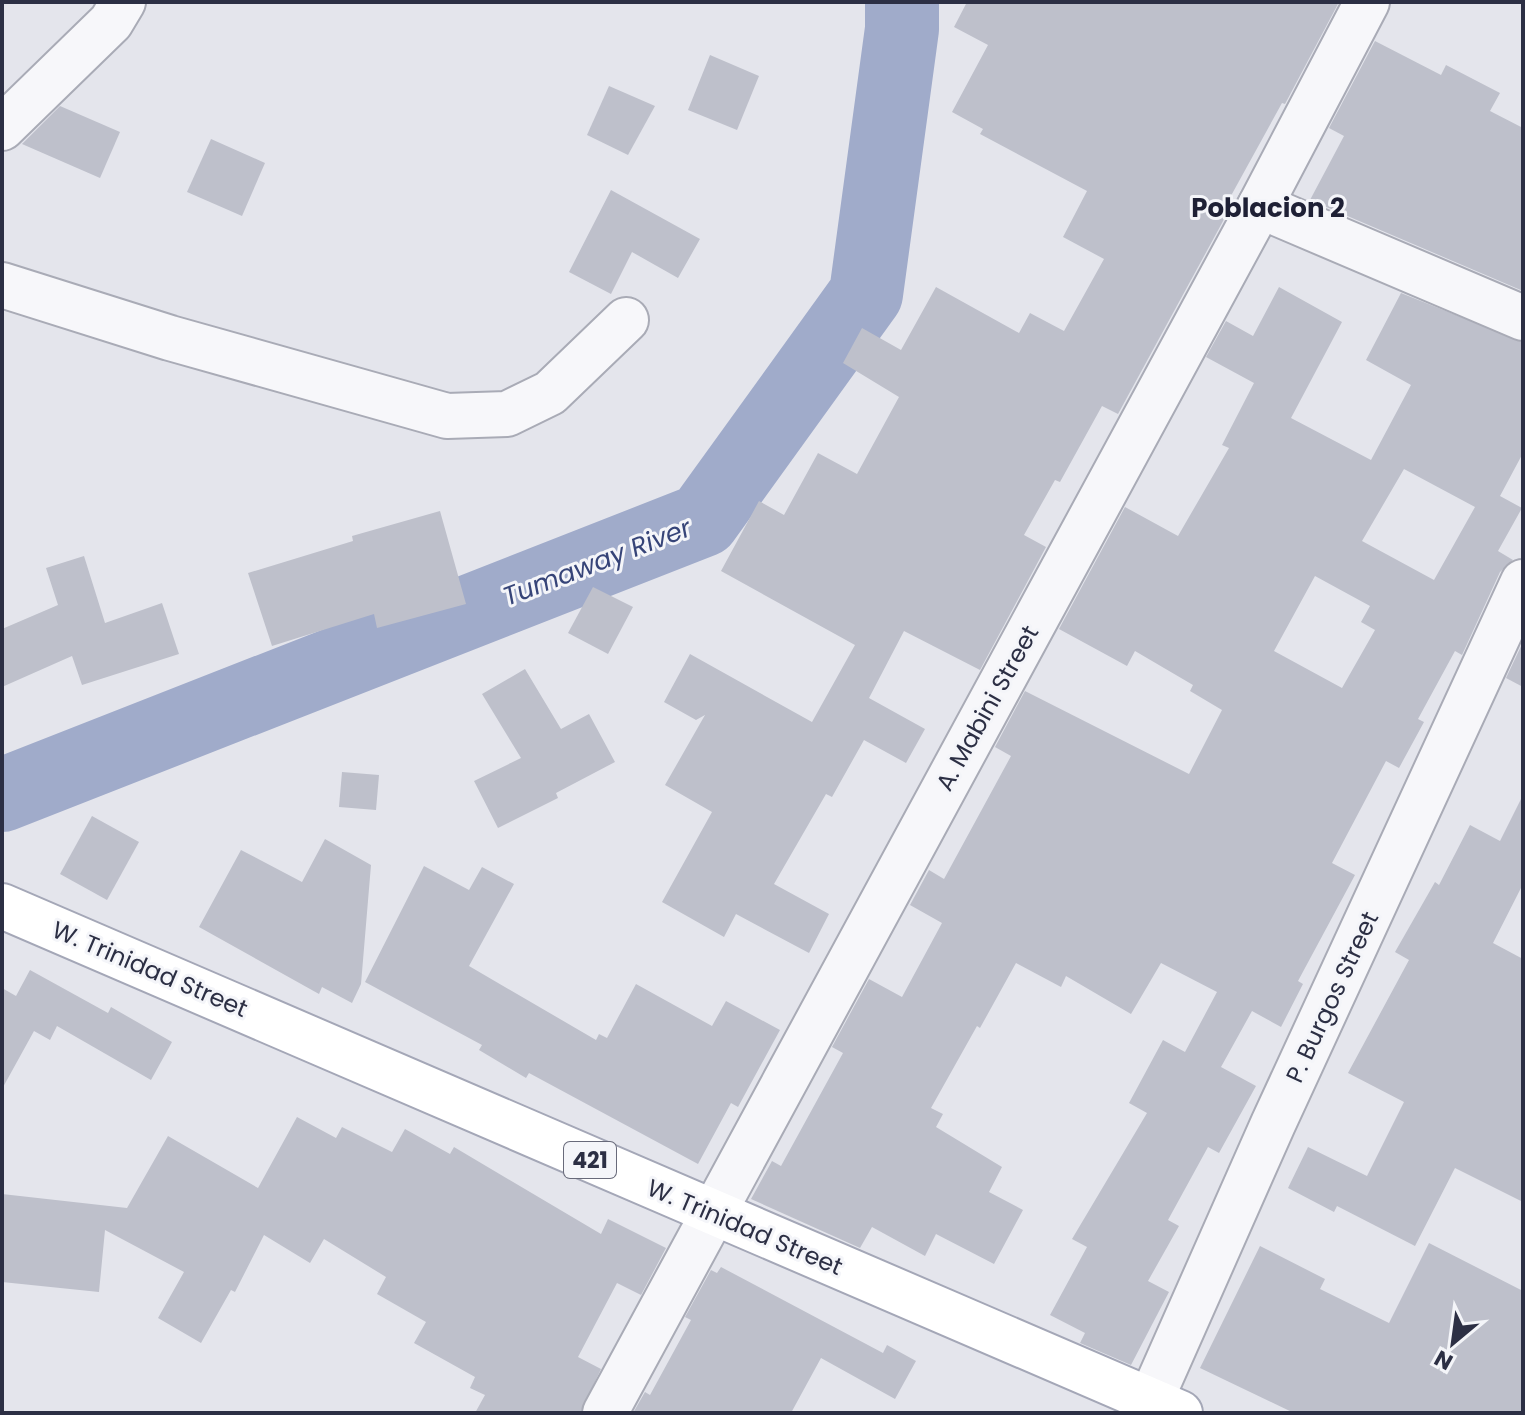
<svg xmlns="http://www.w3.org/2000/svg" width="1525" height="1415" font-family="Poppins,sans-serif">
<rect width="100%" height="100%" fill="#e4e5ec"/>
<g fill="none" stroke-linecap="round" stroke-linejoin="round">
<polyline stroke="#a0abca" stroke-width="74" points="2,795 703,520 866,294 902,29 902,2"/>
</g>
<g fill="#bec0cb" fill-rule="evenodd">
<polygon points="967,2 1339,2 1285,104 1282,103 1227,203 1231,205 1222,223 1118,414 1102,406 1060,482 1055,480 1024,535 1046,547 980,670 904,631 869,698 925,729 906,763 864,740 832,797 826,794 774,884 829,914 809,953 736,914 724,937 662,902 712,812 665,785 705,715 696,720 664,702 690,654 812,722 855,645 721,571 759,501 784,515 818,453 857,474 899,397 843,363 862,328 901,350 936,287 1019,333 1030,313 1064,331 1104,259 1063,237 1087,191 980,134 983,129 952,112 988,45 954,27"/>
<polygon points="1375,41 1441,75 1446,65 1500,93 1490,111 1523,128 1523,291 1310,200 1344,136 1329,128"/>
<polygon points="710,55 759,76 737,130 688,110"/>
<polygon points="609,86 655,106 628,155 587,135"/>
<polygon points="60,106 120,132 100,178 22,144"/>
<polygon points="211,139 265,163 242,216 187,192"/>
<polygon points="611,190 700,239 678,278 632,252 611,294 569,272"/>
<path d="M1279 287 1342 322 1291 418 1371 460 1411 385 1366 360 1401 293 1523 342V453L1500 496 1522 508 1498 551 1513 560 1500 572 1462 655 1455 651 1418 719 1424 722 1399 768 1386 761 1332 863 1355 875 1298 981 1303 984 1281 1027 1252 1011 1221 1067 1256 1086 1219 1153 1208 1147 1168 1220 1179 1226 1148 1281 1169 1292 1131 1365 1080 1343 1085 1333 1050 1315 1087 1247 1072 1239 1147 1113 1129 1103 1163 1040 1185 1052 1217 992 1161 963 1131 1014 1066 976 1061 987 1016 963 980 1028 977 1026 931 1108 943 1114 936 1127 1002 1167 989 1192 1023 1210 994 1264 936 1234 925 1256 872 1227 860 1248 751 1199 772 1161 781 1166 843 1053 832 1047 869 979 902 997 942 923 910 905 929 870 944 879 1011 756 995 747 1025 691 1189 774 1222 710 1190 691 1193 685 1135 651 1127 666 1059 629 1125 507 1178 536 1229 448 1222 445 1254 383 1206 357 1226 321 1253 336ZM1404 469 1475 507 1434 580 1362 541ZM1315 576 1370 606 1361 622 1375 630 1342 688 1274 651Z"/>
<polygon points="440,511 466,604 377,628 374,614 272,646 248,573 353,541 352,536"/>
<polygon points="84,556 105,623 162,603 179,654 82,685 72,656 2,687 2,629 58,605 46,568"/>
<polygon points="593,587 633,607 608,654 568,633"/>
<polygon points="1523,642 1523,687 1506,678"/>
<polygon points="525,669 561,729 589,714 615,762 556,793 558,798 498,828 474,781 521,758 482,694"/>
<polygon points="342,772 379,775 376,810 339,807"/>
<polygon points="1523,795 1523,884 1493,943 1523,959 1523,1202 1455,1168 1415,1246 1337,1206 1334,1212 1288,1188 1308,1147 1367,1176 1404,1102 1348,1073 1409,960 1395,952 1435,882 1439,885 1470,825 1500,841"/>
<polygon points="92,816 139,842 107,900 60,874"/>
<polygon points="325,839 371,865 361,984 352,1003 322,987 319,994 199,927 241,850 302,882"/>
<polygon points="424,866 469,890 482,867 514,884 469,966 596,1040 599,1034 607,1038 636,984 712,1026 726,1001 780,1030 738,1107 731,1103 698,1164 529,1073 526,1078 479,1050 482,1045 365,982"/>
<polygon points="30,970 108,1013 111,1007 172,1042 151,1080 57,1026 50,1040 34,1031 2,1089 2,988 16,996"/>
<polygon points="297,1117 336,1138 342,1127 392,1152 405,1129 450,1154 454,1147 601,1234 608,1219 666,1248 641,1295 617,1283 578,1357 601,1369 580,1413 475,1413 485,1395 470,1388 475,1377 414,1343 426,1322 377,1294 386,1277 324,1239 310,1263 264,1235 235,1292 231,1290 201,1343 158,1318 184,1272 105,1230 99,1292 2,1282 2,1194 127,1208 168,1136 258,1188"/>
<polygon points="1429,1243 1523,1291 1523,1413 1294,1413 1200,1368 1260,1246 1325,1279 1320,1289 1389,1323"/>
<polygon points="721,1267 883,1353 887,1345 916,1361 895,1399 821,1358 791,1413 633,1413 645,1392 650,1395 691,1320 685,1317 711,1270 717,1273"/>
</g>
<g fill="none" stroke-linecap="round" stroke-linejoin="round">
<g stroke="#a9abb6" stroke-width="48">
<g id="street">
<polyline points="2,128 111,22 123,2"/>
<polyline points="1260,206 1523,318"/>
<polyline points="2,285 170,338 447,416 507,414 550,393 626,320"/>
<polyline points="605,1413 1260,206 1367,2"/>
<polyline points="1145,1413 1273,1124 1523,582"/>
</g>
</g>
<g stroke="#a4a7b7" stroke-width="48">
<polyline id="primary" points="2,906 1180,1413"/>
</g>
<use href="#street" stroke="#f7f7fa" stroke-width="44"/>
<use href="#primary" stroke="#fff" stroke-width="44"/>
</g>
<g text-anchor="middle" dominant-baseline="central" stroke-width="6" stroke-linejoin="round" paint-order="stroke">
<rect fill="#f4f5f9" stroke="#686a7a" stroke-width="2" x="564" y="1142" width="52" height="36" rx="6"/>
<g font-size="22" font-weight="bold" fill="#2c2f44">
<text x="590" y="1160">421</text>
</g>
<g font-size="24" fill="#2c2f44" stroke="#f4f5f9">
<text transform="translate(987 708) rotate(-61)">A. Mabini Street</text>
<text transform="translate(150 969) rotate(23)">W. Trinidad Street</text>
<text transform="translate(1332 997) rotate(-65)">P. Burgos Street</text>
<text transform="translate(745 1227) rotate(23)">W. Trinidad Street</text>
</g>
<g font-size="26" font-weight="bold" fill="#1e2035" stroke="#f4f5f9">
<text x="1268" y="208">Poblacion 2</text>
</g>
<g font-size="26" font-style="italic" fill="#364478" stroke="#f4f5f9">
<text transform="translate(597 562) rotate(-21)">Tumaway River</text>
</g>
</g>
<rect width="1525" height="1415" fill="none" stroke="#2c2f44" stroke-width="8"/>
<g transform="translate(1453 1343) rotate(209)" stroke="#f4f5f9" stroke-width="6" paint-order="stroke">
<path d="M0-6L14 30L0 20L-14 30Z" fill="#2c2f44"/>
<text y="-12" font-size="22" font-weight="bold" text-anchor="middle" fill="#2c2f44">N</text>
</g>
</svg>
